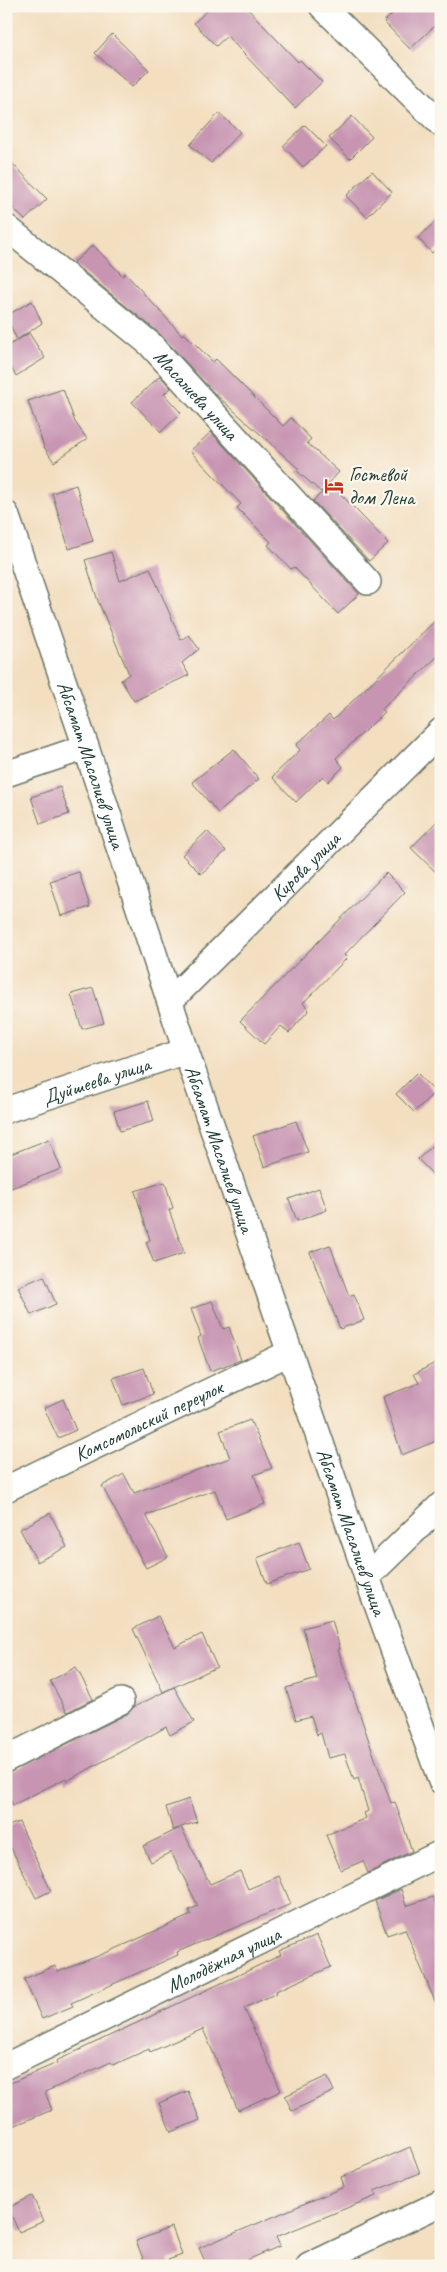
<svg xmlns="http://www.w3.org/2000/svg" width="447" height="2272" font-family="Caveat,sans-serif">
<rect width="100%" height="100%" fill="#fbf7ec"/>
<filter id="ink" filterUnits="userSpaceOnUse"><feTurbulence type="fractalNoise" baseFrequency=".02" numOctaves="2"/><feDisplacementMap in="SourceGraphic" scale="10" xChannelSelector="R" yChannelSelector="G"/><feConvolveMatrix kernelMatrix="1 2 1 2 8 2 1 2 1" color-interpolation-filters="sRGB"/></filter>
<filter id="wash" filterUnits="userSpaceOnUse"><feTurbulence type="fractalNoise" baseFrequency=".0096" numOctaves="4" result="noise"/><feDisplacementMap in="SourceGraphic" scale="20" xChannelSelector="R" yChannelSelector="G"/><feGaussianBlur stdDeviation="1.12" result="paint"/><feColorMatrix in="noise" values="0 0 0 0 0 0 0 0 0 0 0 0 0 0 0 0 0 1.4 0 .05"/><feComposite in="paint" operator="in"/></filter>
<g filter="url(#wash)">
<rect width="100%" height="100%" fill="#f3dec0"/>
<g id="blocks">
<g fill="#c794b2">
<polygon points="212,6 245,6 298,62 300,60 322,82 295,108 227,36 216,46 194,23"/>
<polygon points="400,6 433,6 441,15 441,20 410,49 384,22"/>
<polygon points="112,34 149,70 132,87 95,53"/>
<polygon points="219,113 240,132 211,163 190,145"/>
<polygon points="352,116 372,137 350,159 329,138"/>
<polygon points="305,125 326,146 303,167 283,146"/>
<polygon points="6,157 47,199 25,220 6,201"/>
<polygon points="372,171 392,192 367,217 346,196"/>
<polygon points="441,216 441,245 432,253 418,238"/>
<polygon points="93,245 123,276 125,273 182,335 184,333 213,362 216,359 283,426 291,418 311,439 307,443 339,472 321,492 297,471 299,469 212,391 159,333 73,263"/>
<polygon points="32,301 42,323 17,340 6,316"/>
<polygon points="29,333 45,358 16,376 6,360 6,347"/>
<polygon points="160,376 171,388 164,394 181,413 161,432 132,402"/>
<polygon points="63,389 75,422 87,439 54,462 44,447 28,401"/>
<polygon points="211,432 359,594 338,614 294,567 291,569 268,545 271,542 237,508 241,504 190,451"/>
<polygon points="331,484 388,543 369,561 313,501"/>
<polygon points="76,485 93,541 69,549 52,493"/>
<polygon points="111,552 120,581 150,568 181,640 189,635 199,649 182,663 189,675 134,701 121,680 129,674 98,601 85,560"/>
<polygon points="441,615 441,653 382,709 385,712 336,758 343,767 328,782 323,776 296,802 272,777 300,750 296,745 329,715 333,720"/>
<polygon points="234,749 259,779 218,813 192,782"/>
<polygon points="60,787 69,814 40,824 31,797"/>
<polygon points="441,817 441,877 411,848"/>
<polygon points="207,831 226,851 201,874 182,855"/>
<polygon points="79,872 90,907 61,916 50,881"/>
<polygon points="386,873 405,892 344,955 347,958 303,1003 309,1010 289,1033 281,1026 264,1044 240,1021"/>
<polygon points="93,988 104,1023 82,1029 71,994"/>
<polygon points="417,1073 435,1092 414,1112 396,1094"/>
<polygon points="148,1101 154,1121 120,1131 114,1111"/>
<polygon points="296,1121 308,1152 264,1167 253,1136"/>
<polygon points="441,1138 441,1183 418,1159"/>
<polygon points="49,1139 61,1169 6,1190 6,1156"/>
<polygon points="165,1182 173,1208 169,1210 184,1253 154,1263 146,1242 150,1240 135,1191"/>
<polygon points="319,1188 327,1210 297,1221 289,1199"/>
<polygon points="330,1245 349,1296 354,1294 364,1320 340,1329 310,1252"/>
<polygon points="44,1276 56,1304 31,1315 18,1287"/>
<polygon points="212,1301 223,1329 229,1327 241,1360 210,1371 198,1338 201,1336 191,1309"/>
<polygon points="441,1360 441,1439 402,1455 383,1397 419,1383 414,1374"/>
<polygon points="144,1368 153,1394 123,1405 113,1378"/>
<polygon points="63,1399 76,1430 58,1438 44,1408"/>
<polygon points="250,1420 272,1468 254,1475 265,1504 226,1519 215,1490 146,1515 168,1557 146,1568 102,1486 124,1474 134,1493 230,1458 220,1431"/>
<polygon points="50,1513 67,1547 37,1562 20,1529"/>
<polygon points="299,1542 309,1569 267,1584 257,1558"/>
<polygon points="158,1616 175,1647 202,1634 217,1667 163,1692 133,1629"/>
<polygon points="332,1620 340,1649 338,1650 372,1750 391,1803 395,1802 412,1851 368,1873 363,1861 341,1870 326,1835 366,1818 364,1813 368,1811 358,1778 354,1780 345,1754 328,1758 321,1733 317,1735 311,1716 296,1720 286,1688 317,1679 303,1628"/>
<polygon points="76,1667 93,1699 67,1712 50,1681"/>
<polygon points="174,1687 194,1722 170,1735 166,1727 67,1781 66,1778 13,1805 6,1793 6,1774 127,1714 134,1707"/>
<polygon points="189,1799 197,1822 181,1827 210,1884 240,1871 248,1889 279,1876 291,1904 177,1952 178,1955 71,2003 73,2006 42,2019 24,1979 55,1966 58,1972 113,1950 191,1915 189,1910 198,1906 171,1852 151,1862 143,1846 180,1828 173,1830 166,1807"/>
<polygon points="19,1822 51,1891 36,1898 11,1848 6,1850 6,1827"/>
<polygon points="401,1889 406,1906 433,1897 441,1921 441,2016 405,1929 387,1935 375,1901"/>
<polygon points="317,1935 331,1967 276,1991 277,1993 244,2008 281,2091 238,2110 203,2029 150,2052 149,2049 113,2065 111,2062 45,2092 52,2110 6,2129 6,2085 57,2063 56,2061 281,1955 279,1951"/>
<polygon points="327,2076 334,2091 292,2111 285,2096"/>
<polygon points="188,2091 200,2120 171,2132 159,2103"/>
<polygon points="410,2147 420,2173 374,2191 376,2196 276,2237 280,2246 233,2266 207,2266 199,2248 344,2187 341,2177"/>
<polygon points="32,2196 44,2221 19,2232 8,2208"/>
<polygon points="172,2227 182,2255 168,2260 170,2266 146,2266 136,2241"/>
</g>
</g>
</g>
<g filter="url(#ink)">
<use href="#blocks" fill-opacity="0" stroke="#697565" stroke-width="1"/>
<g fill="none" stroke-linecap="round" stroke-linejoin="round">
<g stroke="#697565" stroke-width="28">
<g id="minor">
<polyline points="322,6 441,124"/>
<path id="s1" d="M6 227 150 344 368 582"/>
<path id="s2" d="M6 514 86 747 186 1051 367 1577 441 1781"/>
<polyline points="6,774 86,747"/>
<path id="s3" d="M170 1001 441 731"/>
<path id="s4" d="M6 1110 186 1051"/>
<path id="s5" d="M6 1489 289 1353"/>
<polyline points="367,1577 441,1505"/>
<polyline points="6,1759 121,1701"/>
<path id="s6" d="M6 2066 441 1853"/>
<polyline points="309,2266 441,2203"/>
</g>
</g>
<use href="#minor" stroke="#fff" stroke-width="25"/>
</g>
</g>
<defs>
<g id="hotel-bare" transform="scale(1.5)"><path d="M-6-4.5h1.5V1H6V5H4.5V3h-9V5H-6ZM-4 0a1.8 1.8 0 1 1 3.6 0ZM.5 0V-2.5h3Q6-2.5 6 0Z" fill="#c8321e" stroke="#fbf7ec" stroke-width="2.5" paint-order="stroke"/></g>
</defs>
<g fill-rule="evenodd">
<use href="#hotel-bare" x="334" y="486"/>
</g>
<g text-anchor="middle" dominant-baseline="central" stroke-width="4.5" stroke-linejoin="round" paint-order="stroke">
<g font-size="20" fill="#1f3d34" stroke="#fbf7ec">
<text stroke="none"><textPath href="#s1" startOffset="254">Масалиева улица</textPath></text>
<text stroke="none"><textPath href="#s2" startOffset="265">Абсамат Масалиев улица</textPath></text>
<text stroke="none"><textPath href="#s3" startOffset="191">Кирова улица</textPath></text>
<text stroke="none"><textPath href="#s4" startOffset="95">Дуйшеева улица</textPath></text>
<text stroke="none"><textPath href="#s2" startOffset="670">Абсамат Масалиев улица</textPath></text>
<text stroke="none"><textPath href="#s5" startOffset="158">Комсомольский переулок</textPath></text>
<text stroke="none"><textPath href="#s2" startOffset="1075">Абсамат Масалиев улица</textPath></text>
<text stroke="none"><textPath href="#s6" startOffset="242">Молодёжная улица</textPath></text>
</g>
<g font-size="20" fill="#1f3d34" stroke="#fbf7ec" text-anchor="start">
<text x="349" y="474">Гостевой<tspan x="349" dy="23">дом Лена</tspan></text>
</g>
</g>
<rect width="447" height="2272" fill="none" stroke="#fbf7ec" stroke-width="25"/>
</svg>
